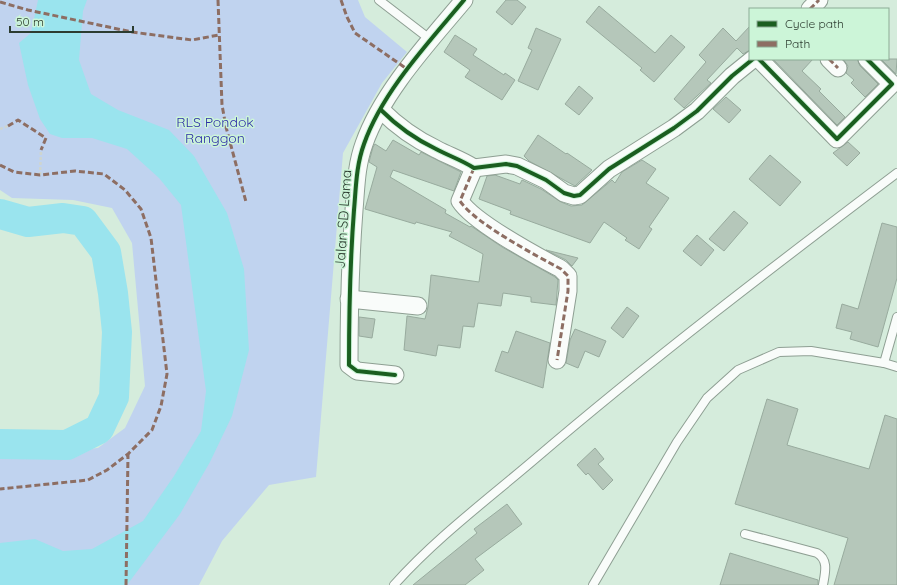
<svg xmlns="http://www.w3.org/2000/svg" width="897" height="585" font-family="Quicksand,sans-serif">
<rect width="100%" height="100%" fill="#d5ecdc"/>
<polygon fill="#c0d3ef" points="0,0 358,0 365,17 407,52 382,83 343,153 316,477 269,485 222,541 199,585 0,585 0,458 98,448 125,428 145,386 132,243 112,208 73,200 12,198 0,190"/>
<polygon fill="#9ae4ee" points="38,0 87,0 83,11 79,60 91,94 118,110 169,130 194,156 227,213 244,269 249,350 232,416 210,462 180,514 127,585 0,585 0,543 35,539 63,551 92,549 143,521 174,476 201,431 206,391 181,205 159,178 127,149 92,138 62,138 50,134 40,119 28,85 19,43 31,33"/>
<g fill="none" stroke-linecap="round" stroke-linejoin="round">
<polyline stroke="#9ae4ee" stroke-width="30" points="0,214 28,222 63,218 83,221 106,252 113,293 117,332 114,397 99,429 67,445 0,444"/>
</g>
<g fill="#b5c7ba" stroke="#98ab9e">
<polygon points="506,0 517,0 526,7 512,25 496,12"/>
<polygon points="599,6 655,53 671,35 685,47 654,82 640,70 642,68 586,22"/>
<polygon points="750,26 750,50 743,54 737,48 707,80 711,83 684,108 674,99 706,62 699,55 723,28 736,41"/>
<polygon points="536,28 561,39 538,90 518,81 532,50 528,48"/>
<polygon points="455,35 477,49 473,55 504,75 505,73 515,80 502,100 465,77 470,70 444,52"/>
<polygon points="773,59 813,59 802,71 821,89 819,91 845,117 837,125"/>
<polygon points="843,59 857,59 860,66 878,84 865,97 851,83 854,80 846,73 848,66"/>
<polygon points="881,59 897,59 896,74"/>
<polygon points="579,86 593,98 579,115 565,104"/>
<polygon points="726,97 741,110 729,123 713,109"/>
<polygon points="538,135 566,154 567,153 592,170 575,186 529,161 524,156"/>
<polygon points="393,140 419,155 421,152 461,172 454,191 393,170 390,177 446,210 445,213 470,227 471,226 502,247 555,277 558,280 556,305 531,302 531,297 503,293 501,306 478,303 474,327 463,326 460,348 438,345 436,356 404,350 407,316 425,319 428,307 431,275 479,282 483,254 449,236 452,232 416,222 415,224 365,209 377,167 369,162 373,147 375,144 386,151"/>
<polygon points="848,142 860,153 847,166 833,153"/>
<polygon points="770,155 801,182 780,206 749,179"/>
<polygon points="642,160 656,169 646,183 669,198 649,227 652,229 639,249 625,240 627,238 604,222 590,243 510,214 511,211 479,199 487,176 495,175 520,184 522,180 541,189 561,202 571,206 582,205 612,180 615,183 622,172"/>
<polygon points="734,211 748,223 724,251 709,239"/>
<polygon points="882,223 897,227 897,278 878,347 850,339 852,332 836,328 842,304 858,309"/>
<polygon points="697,235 714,250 701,266 683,251"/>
<polygon points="546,250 578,258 572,266 566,260"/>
<polygon points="627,307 639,316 623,338 611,328"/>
<polygon points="359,317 375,319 372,338 359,336"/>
<polygon points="575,329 606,341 599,357 585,351 578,368 566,363 570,340"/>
<polygon points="516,331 550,343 543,388 495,371 502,351 508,353"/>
<polygon points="767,399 798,409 787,445 869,469 885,415 897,419 897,585 834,585 848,538 735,504"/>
<polygon points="595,448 604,459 598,464 613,480 603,490 588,473 586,475 577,465"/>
<polygon points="507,504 522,524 475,559 484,570 465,585 413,585 477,533 474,529"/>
<polygon points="730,553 818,580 818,585 720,585"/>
</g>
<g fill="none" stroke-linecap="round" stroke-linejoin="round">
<g stroke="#8e9f93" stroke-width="10">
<g id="lane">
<polyline points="379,0 431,40"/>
<polyline points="884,363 897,317"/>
<path d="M745 534 817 553C829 560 825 573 823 585"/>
<path d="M394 585C436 538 487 500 535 459 652 359 774 266 897 173"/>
<polyline points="593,585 677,442 707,398 738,370 779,352 811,351 884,363 897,367"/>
</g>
</g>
<g stroke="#8e9f93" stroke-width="19">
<g id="street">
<polyline points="810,9 819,0"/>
<polyline points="759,59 837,139 892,84 867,59"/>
<polyline points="829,59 838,68"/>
<path d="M381 110C397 126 415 139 436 149 449 156 462 160 474 168L506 164 517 166 546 180 564 193 574 196 580 195 609 169 674 128 697 111 732 76 753 59"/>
<path d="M474 168 460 201C474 223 537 256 561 269L568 276V291L557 360"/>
<polyline points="349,299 418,306"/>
<path d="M395 375 357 371 349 365C349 313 350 262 354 210 356 188 356 166 364 144 382 92 429 42 464 0"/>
</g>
</g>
<g stroke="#ced5d0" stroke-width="2.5" stroke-dasharray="3 2" stroke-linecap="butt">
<polyline points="0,129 8,126"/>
<polyline points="40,175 41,150"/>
</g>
<use href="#lane" stroke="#f9fcfa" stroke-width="8"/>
<use href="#street" stroke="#f9fcfa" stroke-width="17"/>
<g stroke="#8d6e63" stroke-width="3" stroke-dasharray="6 3" stroke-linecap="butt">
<polyline points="218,0 222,105 226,127 246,202"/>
<polyline points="341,0 347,17 355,33 407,69"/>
<polyline points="0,2 28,10 132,32 192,40 219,35"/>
<polyline points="810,9 819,0"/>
<polyline points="829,59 838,68"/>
<polyline points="8,126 18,120 46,138 41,150"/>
<polyline points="0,165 14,172 40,175 75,171 104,174 125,190 141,209 151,238 167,374 161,406 152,430 128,454 107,470 88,480 0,489"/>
<path d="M474 168 460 201C474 223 537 256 561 269L568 276V291L557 360"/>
<polyline points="126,585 128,454"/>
</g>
<g stroke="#ccf5d8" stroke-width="6">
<g id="cycleway">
<polyline points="759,59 837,139 892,84 867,59"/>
<path d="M381 110C397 126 415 139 436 149 449 156 462 160 474 168L506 164 517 166 546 180 564 193 574 196 580 195 609 169 674 128 697 111 732 76 753 59"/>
<path d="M395 375 357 371 349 365C349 313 350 262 354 210 356 188 356 166 364 144 382 92 429 42 464 0"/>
</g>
</g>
<use href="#cycleway" stroke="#1b5e20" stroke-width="4"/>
</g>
<g text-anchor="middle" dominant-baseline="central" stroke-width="3" stroke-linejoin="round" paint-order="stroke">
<g font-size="14" fill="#2d2da8" stroke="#ccf5d8">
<text x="215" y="122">RLS Pondok<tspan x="215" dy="16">Ranggon</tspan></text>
</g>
<g font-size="14" fill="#2c3c30" stroke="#ccf5d8">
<text transform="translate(343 219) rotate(-86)">Jalan SD Lama</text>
</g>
</g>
<rect x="749" y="8" width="140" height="52" fill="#ccf5d8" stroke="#8cab95"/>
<rect x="757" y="21" width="20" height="6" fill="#1b5e20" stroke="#8cab95"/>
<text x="785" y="28" font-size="12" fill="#2c3c30">Cycle path</text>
<rect x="757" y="41" width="20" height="6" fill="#8d6e63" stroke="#8cab95"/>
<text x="785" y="48" font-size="12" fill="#2c3c30">Path</text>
<path d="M10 26v6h123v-6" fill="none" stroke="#2c3c30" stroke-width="2"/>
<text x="16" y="26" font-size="12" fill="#2c3c30" stroke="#ccf5d8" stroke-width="3" paint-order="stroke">50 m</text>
</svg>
